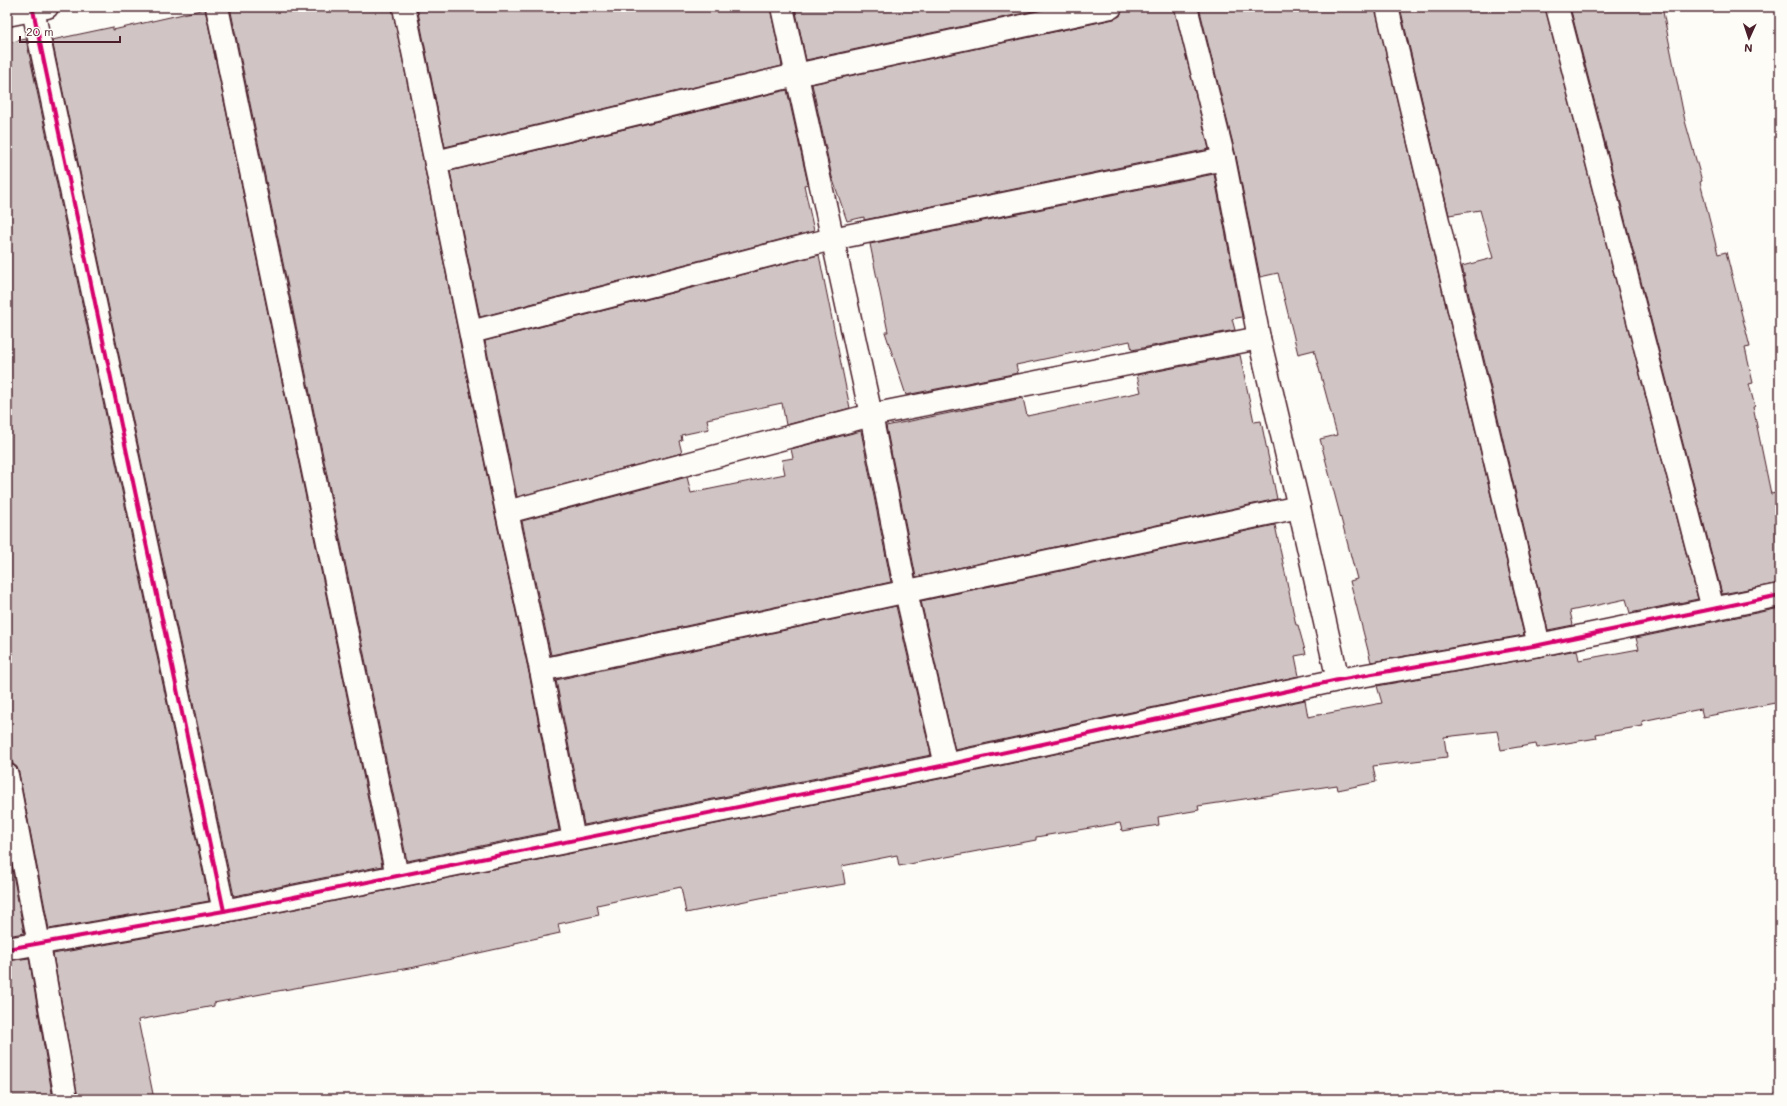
<svg xmlns="http://www.w3.org/2000/svg" width="1787" height="1106" font-family="Mali,sans-serif">
<rect width="100%" height="100%" fill="#fdfcf7"/>
<filter id="ink" filterUnits="userSpaceOnUse"><feTurbulence type="fractalNoise" baseFrequency=".025" numOctaves="2"/><feDisplacementMap in="SourceGraphic" scale="8" xChannelSelector="R" yChannelSelector="G"/><feConvolveMatrix kernelMatrix="1 2 1 2 8 2 1 2 1" color-interpolation-filters="sRGB"/></filter>
<g filter="url(#ink)">
<g fill="#d0c5c4" stroke="#4a1f2b">
<polygon points="230,7 392,7 495,515 529,673 559,830 407,861"/>
<polygon points="417,7 770,7 782,66 445,147"/>
<polygon points="795,7 1052,7 806,60"/>
<polygon points="1123,7 1174,7 1209,149 864,220 864,217 847,221 832,177 812,84 1114,19 1120,16"/>
<polygon points="1199,7 1375,7 1524,635 1371,662 1350,581 1357,579 1320,439 1337,435 1314,350 1298,354 1278,273 1260,277 1236,156"/>
<polygon points="1400,7 1545,7 1698,599 1630,613 1626,599 1570,611 1573,625 1548,630 1462,266 1493,258 1480,210 1449,215"/>
<polygon points="1570,7 1662,7 1685,121 1702,181 1700,182 1718,254 1726,252 1750,347 1745,348 1753,383 1749,384 1755,407 1753,407 1771,494 1776,493 1780,514 1780,583 1722,594"/>
<polygon points="205,9 382,866 234,896 52,40 113,27 113,30"/>
<polygon points="26,39 209,901 49,929 19,773 17,767 13,764 7,738 7,43"/>
<polygon points="787,90 808,184 804,185 814,231 480,317 450,171"/>
<polygon points="1214,174 1242,317 1232,319 1235,330 1132,350 1130,341 1016,365 1018,373 906,395 885,332 888,332 870,244"/>
<polygon points="819,255 850,408 786,425 782,403 707,419 709,429 681,435 682,440 679,441 682,453 517,497 485,341"/>
<polygon points="1240,355 1254,422 1261,421 1277,499 916,577 886,426 1023,398 1027,416 1141,392 1137,375"/>
<polygon points="861,431 891,582 551,655 522,521 687,477 691,493 785,474 782,460 793,458 791,449"/>
<polygon points="1275,525 1296,625 1298,625 1306,654 1295,656 1299,676 955,750 921,601"/>
<polygon points="896,606 931,755 584,825 556,680"/>
<polygon points="1780,608 1780,702 1703,717 1701,709 1642,721 1643,726 1596,734 1597,738 1537,748 1536,744 1501,750 1497,731 1444,737 1447,757 1373,766 1376,782 1338,790 1337,785 1198,806 1199,810 1158,817 1159,825 1122,831 1120,823 1036,837 1036,840 899,866 897,855 842,866 845,884 765,897 686,913 681,887 597,905 599,915 558,924 560,933 515,943 515,945 415,967 272,992 214,1003 214,1006 138,1020 154,1099 78,1099 53,954 226,923 949,777 1305,700 1308,717 1382,703 1377,686 1577,650 1579,660 1639,649 1636,638"/>
<polygon points="7,842 24,933 7,936"/>
<polygon points="29,958 53,1099 7,1099 7,961"/>
</g>
<g fill="none" stroke-linecap="round" stroke-linejoin="round">
<g stroke="#4a1f2b" stroke-width="25">
<g id="minor">
<polyline points="217,7 397,876"/>
<polyline points="404,7 507,512 541,670 574,840"/>
<polyline points="782,7 871,415 906,592 946,765"/>
<polyline points="1186,7 1224,159 1259,338 1299,507 1338,680"/>
<polyline points="1387,7 1539,645"/>
<polyline points="1557,7 1713,609"/>
<polyline points="33,10 224,911"/>
<polyline points="7,15 47,7"/>
<polyline points="436,162 796,75 1111,7"/>
<polyline points="471,332 832,239 1224,159"/>
<polyline points="507,512 871,415 1259,338"/>
<polyline points="541,670 1299,507"/>
<polyline points="7,775 39,944 66,1099"/>
<polyline points="7,949 224,911 946,765 1338,680 1539,645 1780,595"/>
</g>
</g>
<use href="#minor" stroke="#fdfcf7" stroke-width="22"/>
<g stroke="#fdfcf7" stroke-width="6">
<g id="cycleway">
<polyline points="33,10 224,911"/>
<polyline points="7,949 224,911 946,765 1338,680 1539,645 1780,595"/>
</g>
</g>
<use href="#cycleway" stroke="#d6006c" stroke-width="4"/>
</g>
</g>
<rect width="1787" height="1106" fill="none" stroke="#fdfcf7" stroke-width="24"/>
<rect x="12" y="12" width="1763" height="1082" fill="none" stroke="#4a1f2b" stroke-width="1.5" filter="url(#ink)"/>
<g transform="translate(1749 38) rotate(183)" stroke="#fdfcf7" stroke-width="3" paint-order="stroke">
<path d="M0-3L7 15L0 10L-7 15Z" fill="#4a1f2b"/>
<text y="-6" font-size="11" font-weight="bold" text-anchor="middle" fill="#4a1f2b">N</text>
</g>
<path d="M20 36v6h100v-6" fill="none" stroke="#4a1f2b" stroke-width="2"/>
<text x="26" y="36" font-size="12" fill="#4a1f2b" stroke="#fdfcf7" stroke-width="3" paint-order="stroke">20 m</text>
</svg>
